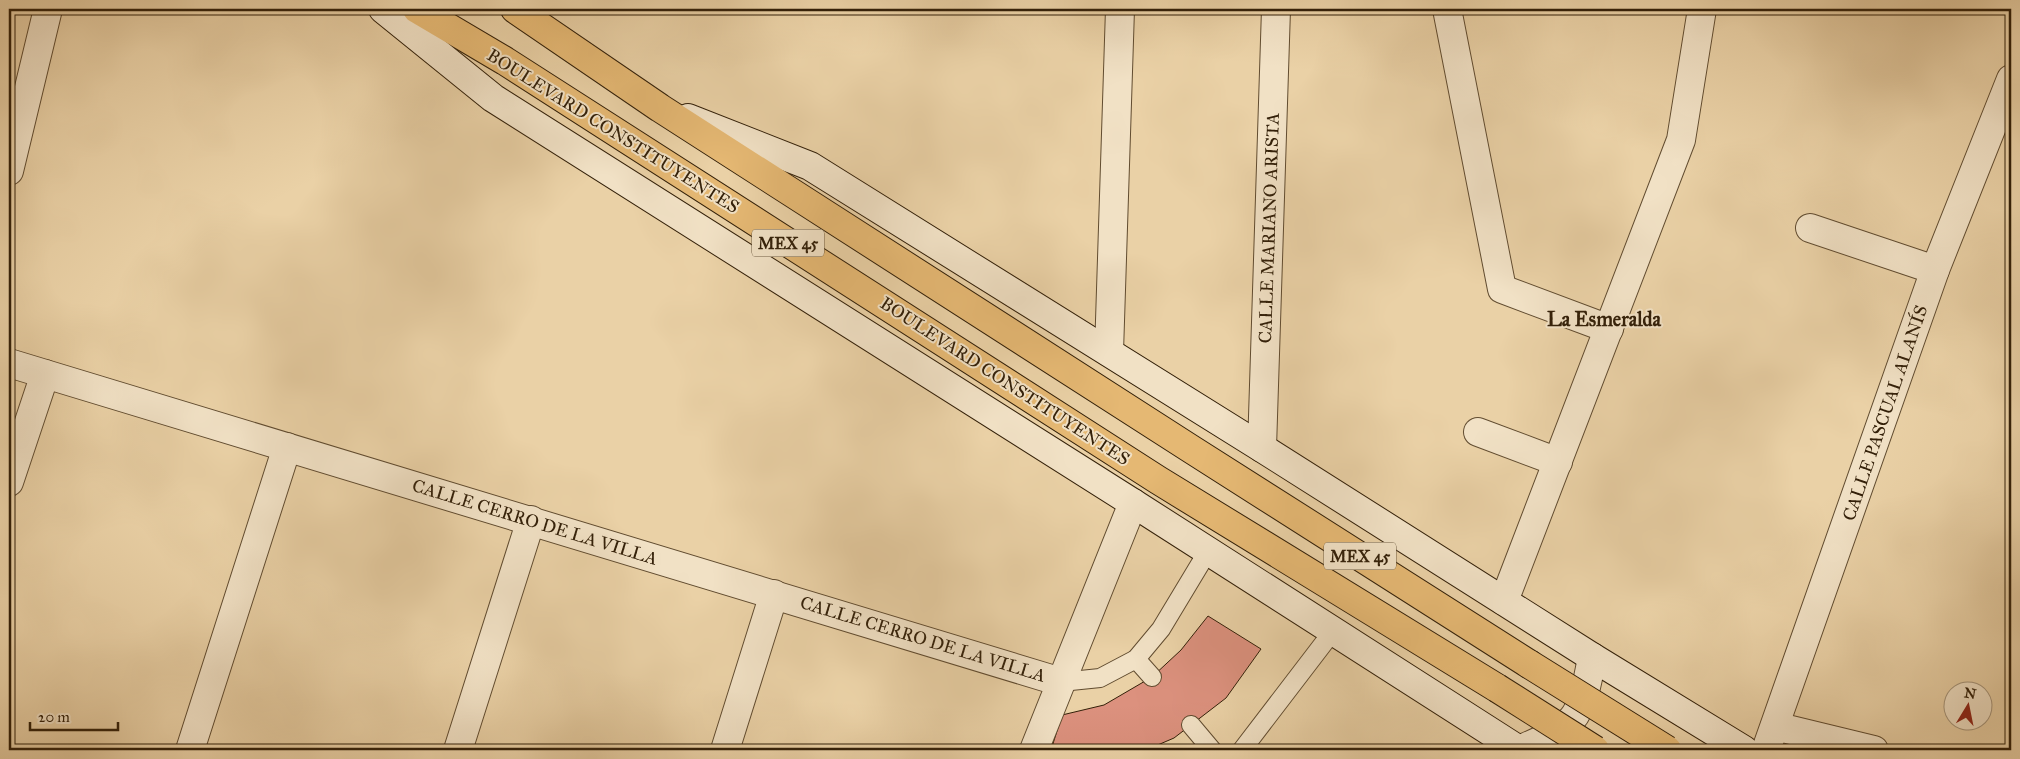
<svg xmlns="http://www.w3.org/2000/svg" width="2020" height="759" font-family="'IM FELL Great Primer',serif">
<rect width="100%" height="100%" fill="#ead1a6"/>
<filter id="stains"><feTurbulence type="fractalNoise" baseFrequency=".004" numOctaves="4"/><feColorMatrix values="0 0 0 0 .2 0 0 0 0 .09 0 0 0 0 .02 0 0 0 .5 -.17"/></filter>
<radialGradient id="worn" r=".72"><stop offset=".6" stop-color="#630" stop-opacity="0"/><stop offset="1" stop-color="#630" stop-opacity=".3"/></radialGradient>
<polygon fill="#dc917e" stroke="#332009" points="1208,616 1261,649 1226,698 1174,738 1146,750 1051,750 1062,715 1104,705 1152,677 1181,650"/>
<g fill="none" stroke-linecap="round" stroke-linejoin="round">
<g stroke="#614c30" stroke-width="20">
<g id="service">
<polyline points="1136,659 1152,677"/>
<polyline points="1061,682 1100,678 1136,659 1161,629 1208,551"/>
<polyline points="1191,725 1212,750"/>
<polyline points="1242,750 1333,631"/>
</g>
</g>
<g stroke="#614c30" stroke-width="30">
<g id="minor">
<polyline points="1447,9 1502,289 1609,329"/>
<polyline points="9,171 48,9"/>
<polyline points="1810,228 1935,270"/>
<polyline points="1109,352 1120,9"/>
<polyline points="9,363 1061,682"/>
<polyline points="1478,432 1558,462"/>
<polyline points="9,482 45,374"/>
<polyline points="1504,601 1681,140 1702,9"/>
<polyline points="1775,726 1874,750"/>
<polyline points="190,750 287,447"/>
<polyline points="458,750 531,520"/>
<polyline points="725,750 774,594"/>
<polyline points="1034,750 1133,503"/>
</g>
</g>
<g stroke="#614c30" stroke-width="30">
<g id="tertiary">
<polyline points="1262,448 1276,9"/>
<path d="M1519 750C1537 742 1558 734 1572 719 1584 706 1589 674 1592 657"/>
<polyline points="1766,750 1935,270 2011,79"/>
</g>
</g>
<g stroke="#332009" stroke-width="30">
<g id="secondary">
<polyline points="383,9 493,98 1133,503 1519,750"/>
<polyline points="688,118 810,166 1262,448 1592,657 1744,750"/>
</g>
</g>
<g stroke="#332009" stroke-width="30">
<g id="trunk">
<polyline points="417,9 505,61 1158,480 1497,688"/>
<polyline points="515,9 660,108 1191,449 1529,664"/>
</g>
</g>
<use href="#service" stroke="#f1e1c5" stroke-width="18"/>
<use href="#minor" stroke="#f1e1c5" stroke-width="28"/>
<use href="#tertiary" stroke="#f1e1c5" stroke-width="28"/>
<use href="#secondary" stroke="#f1e1c5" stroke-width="28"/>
<use href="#trunk" stroke="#e5b873" stroke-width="28"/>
<g stroke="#332009" stroke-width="30" stroke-linecap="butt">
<g id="trunk-bridge">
<polyline points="1529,664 1667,750"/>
<polyline points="1497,688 1595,750"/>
</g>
</g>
<use href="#trunk-bridge" stroke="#e5b873" stroke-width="28"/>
</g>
<g text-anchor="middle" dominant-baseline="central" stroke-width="4" stroke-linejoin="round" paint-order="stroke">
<g fill="#f1e1c5" stroke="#6c5a41" stroke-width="1">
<rect x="752" y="229.5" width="72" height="27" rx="4"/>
<rect x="1324" y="542.5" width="72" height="27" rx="4"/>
</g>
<g font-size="16" font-weight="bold" fill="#332009">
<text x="788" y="243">MEX 45</text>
<text x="1360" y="556">MEX 45</text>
</g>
<g font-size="18" fill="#332009" stroke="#f1e1c5">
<text transform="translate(613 131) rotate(32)">BOULEVARD CONSTITUYENTES</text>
<text transform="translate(1269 228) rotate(-88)">CALLE MARIANO ARISTA</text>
<text transform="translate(1005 381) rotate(33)">BOULEVARD CONSTITUYENTES</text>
<text transform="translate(1885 413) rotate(-71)">CALLE PASCUAL ALANÍS</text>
<text transform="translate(535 522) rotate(17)">CALLE CERRO DE LA VILLA</text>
<text transform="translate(923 639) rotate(17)">CALLE CERRO DE LA VILLA</text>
</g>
<g font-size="20" font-weight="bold" fill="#332009" stroke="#f1e1c5">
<text x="1604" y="319">La Esmeralda</text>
</g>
</g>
<rect width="2020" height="759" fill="none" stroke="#ead1a6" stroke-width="30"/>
<rect x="10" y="10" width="2000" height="739" fill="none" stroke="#332009" stroke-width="2.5"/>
<rect x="15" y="15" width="1990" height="729" fill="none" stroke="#332009"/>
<g transform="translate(1968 706) rotate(10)"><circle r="24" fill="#f1e1c5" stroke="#a5947a"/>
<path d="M0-4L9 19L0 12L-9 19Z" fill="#8f2418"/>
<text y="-8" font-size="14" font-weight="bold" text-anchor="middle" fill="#332009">N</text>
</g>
<path d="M30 722v8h88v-8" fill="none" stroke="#332009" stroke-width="2.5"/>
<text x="38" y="722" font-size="15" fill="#332009" stroke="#f1e1c5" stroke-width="4" paint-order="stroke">20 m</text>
<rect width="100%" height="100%" filter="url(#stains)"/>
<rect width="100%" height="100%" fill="url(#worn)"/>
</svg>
